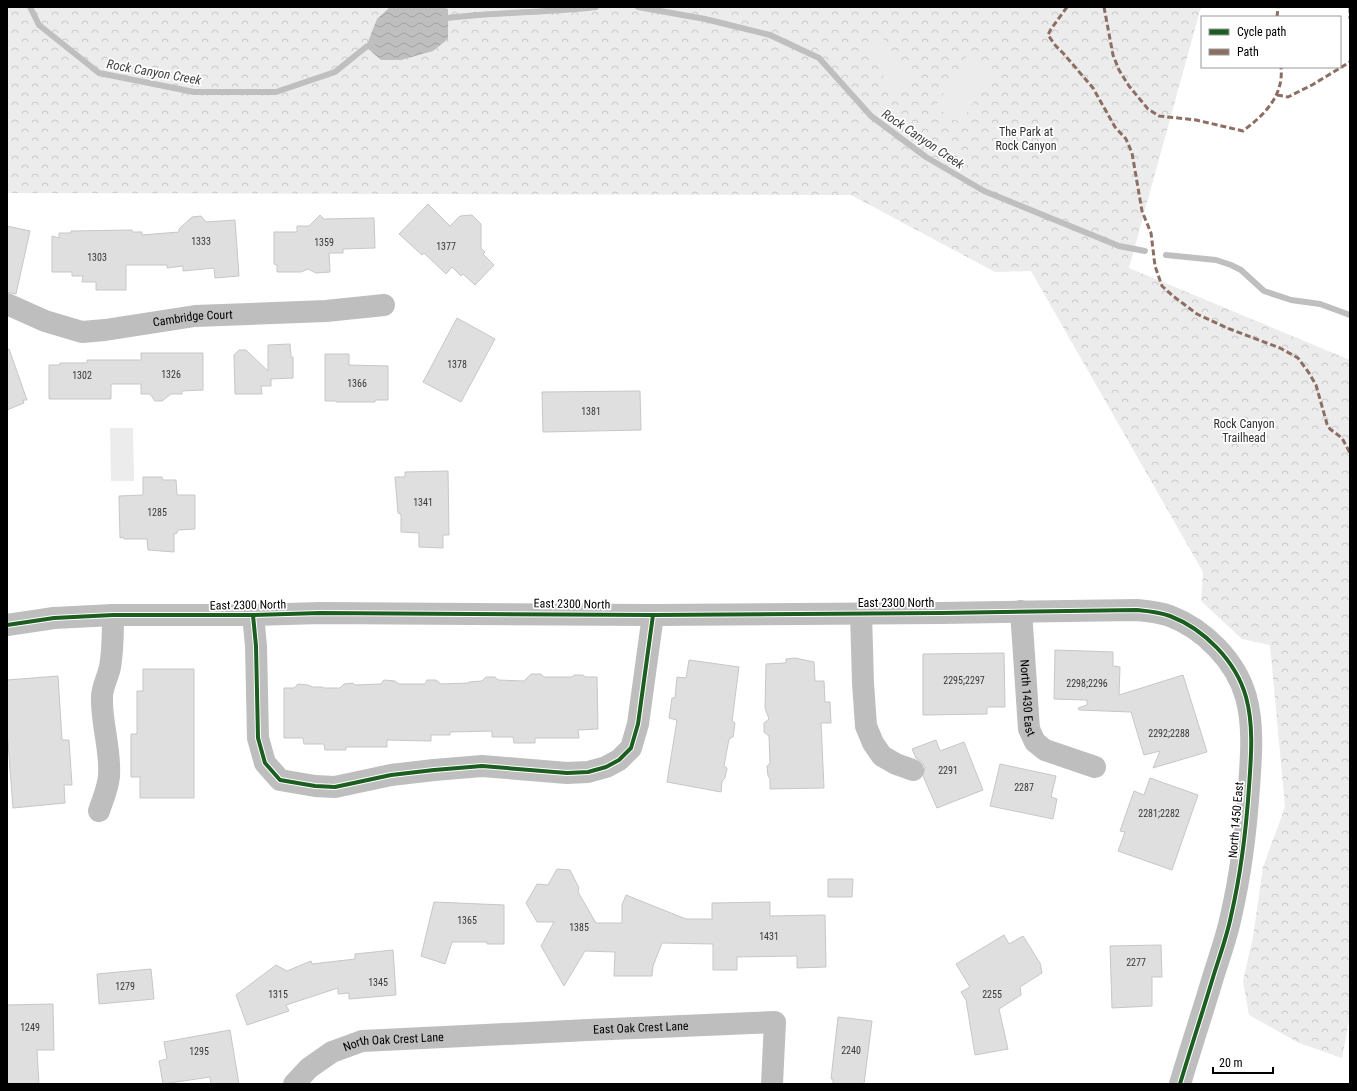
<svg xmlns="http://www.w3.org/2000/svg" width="1357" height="1091" font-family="'Roboto Condensed',sans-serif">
<defs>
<pattern id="forest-crowns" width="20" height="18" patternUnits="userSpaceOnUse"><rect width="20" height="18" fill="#ececec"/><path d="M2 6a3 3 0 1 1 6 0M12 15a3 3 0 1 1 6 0" fill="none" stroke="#c9c9c9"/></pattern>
<pattern id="water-waves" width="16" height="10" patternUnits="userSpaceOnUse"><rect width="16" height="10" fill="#bfbfbf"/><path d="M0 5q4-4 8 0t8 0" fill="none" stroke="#a2a2a2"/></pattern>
</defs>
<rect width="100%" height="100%" fill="#fff"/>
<polygon fill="url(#forest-crowns)" points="7,7 1201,7 1129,268 1350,360 1350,1015 1342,1058 1299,1043 1249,1015 1243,981 1253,937 1263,867 1285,807 1270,645 1242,639 1201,601 1203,572 1031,271 995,272 851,195 7,193"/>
<g fill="#ececec">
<polygon points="883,38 912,82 895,93 866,49"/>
<polygon points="968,54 993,70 961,123 935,107"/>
<polygon points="110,428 133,428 134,481 111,481"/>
</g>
<polygon fill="url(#water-waves)" points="390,7 442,7 448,9 448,39 433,51 401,60 381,60 366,47 377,19"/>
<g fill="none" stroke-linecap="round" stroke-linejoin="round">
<g stroke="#bfbfbf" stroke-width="6">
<polyline points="30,7 39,25 99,73 194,92 276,92 335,72 366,47 372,44"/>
<polyline points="638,7 705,19 770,35 819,58 871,116 926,157 984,191 1119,246 1145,251"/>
<path d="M440 19C492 12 544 13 596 7"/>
<polyline points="1166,255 1216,260 1231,265 1241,270 1264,291 1291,300 1320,304 1350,315"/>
</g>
</g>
<g fill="#dfdfdf" stroke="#c7c7c7">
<polygon points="428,204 450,226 460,216 472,215 481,224 481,248 485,252 483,254 494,265 475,285 463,274 461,276 452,267 446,274 424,253 422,255 399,234"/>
<polygon points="320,215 324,219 374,218 375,248 343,249 343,253 329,253 330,272 316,273 308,269 301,272 277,272 277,265 274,264 274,232 297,232 297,226 309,226"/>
<polygon points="201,216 206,222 235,220 239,276 215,278 214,268 183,271 183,266 167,268 167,265 126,265 126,290 96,290 96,282 82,282 83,276 72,276 72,272 52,272 52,236 59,238 59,233 71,233 71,231 132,230 132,232 142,232 142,235 179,232 179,229 192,217"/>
<polygon points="7,226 30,231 16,294 7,292"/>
<polygon points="457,318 495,339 461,402 423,382"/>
<polygon points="290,344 291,357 293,357 293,378 271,379 271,386 261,386 262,394 235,394 234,355 239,350 246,350 268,371 268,345"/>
<polygon points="9,349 27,400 23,400 24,403 7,410 7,350"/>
<polygon points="141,353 203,353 203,390 182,391 182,394 171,394 162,401 155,401 150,394 141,394 141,384 111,384 111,399 49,399 49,365 60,365 60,363 87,363 87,360 141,360"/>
<polygon points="325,354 349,354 349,365 388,366 388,400 375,400 375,402 336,402 336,401 325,401"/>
<polygon points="640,391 641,430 543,432 542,392"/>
<polygon points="448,471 449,535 443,535 443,548 419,547 419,533 401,532 401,514 398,513 395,477 405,477 405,472"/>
<polygon points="143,477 162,477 163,480 176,480 177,495 195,495 195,529 178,530 177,533 174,534 174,552 148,550 147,539 124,539 123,537 120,538 119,496 143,495"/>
<polygon points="1055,650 1113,652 1113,666 1120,667 1119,695 1183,675 1207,752 1153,768 1160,751 1144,755 1131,712 1079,710 1078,708 1087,705 1087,700 1054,699"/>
<polygon points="1004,653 1005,707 987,707 987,714 923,715 923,654"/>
<polygon points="795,658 814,662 815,681 824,681 825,702 830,702 831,723 821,723 824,788 770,789 770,779 768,776 767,766 770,763 769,736 764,732 764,723 769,719 765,708 766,664 786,663 786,659"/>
<polygon points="689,660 739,667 732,721 735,723 733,737 729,739 724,766 727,768 725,778 722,781 721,792 667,782 677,720 669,718 672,698 675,698 677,677 686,678"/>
<polygon points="143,669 194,669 194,798 140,798 140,777 131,777 131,734 137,734 137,691 143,691"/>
<polygon points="531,674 541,674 544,677 572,677 574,675 583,675 585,677 597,677 598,729 578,730 579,738 535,738 535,743 514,743 513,737 492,737 492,731 450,732 450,735 431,735 431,741 387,740 387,747 346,747 346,750 325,750 324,744 304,744 303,738 284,738 284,688 294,688 298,684 308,685 313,687 322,687 324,688 340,688 344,684 353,683 355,685 381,684 384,680 395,681 399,684 425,684 427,680 436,680 441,684 469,683 469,682 482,681 486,677 495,677 498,680 524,681"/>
<polygon points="58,676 62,740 69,740 72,785 64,785 65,803 13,808 7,729 7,680"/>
<polygon points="936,740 940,751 964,742 983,790 937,808 923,776 925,767 922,762 916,758 912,749"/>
<polygon points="1000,764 1056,776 1051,797 1057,799 1053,819 990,806"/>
<polygon points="1150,778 1198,795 1172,870 1118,851 1125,832 1120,831 1134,791 1144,795"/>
<polygon points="557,869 570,870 579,888 578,892 596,923 622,923 622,905 626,895 686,919 712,919 712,903 770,902 770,916 825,915 826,967 797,968 797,956 737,957 737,970 713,970 713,944 662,943 653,966 652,976 614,976 615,952 585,951 564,986 541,946 554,922 537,922 526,903 537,884 548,885"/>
<polygon points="828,879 853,879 852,897 828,897"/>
<polygon points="434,902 504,905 504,944 487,944 487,942 452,942 445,964 421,956"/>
<polygon points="1004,935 1009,944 1023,936 1040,963 1042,973 1020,987 1021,995 999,1009 1008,1049 975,1055 966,1000 961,992 970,987 956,964"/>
<polygon points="1161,945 1162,977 1152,977 1152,1006 1112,1008 1110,946"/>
<polygon points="393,950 396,995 349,999 349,993 338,994 338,988 286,1005 289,1011 247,1025 236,995 276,965 287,971 311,961 312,964 355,959 355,954"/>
<polygon points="151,969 154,999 99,1004 97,974"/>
<polygon points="53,1004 54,1050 37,1050 39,1084 7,1084 7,1005"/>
<polygon points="838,1017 872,1021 864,1084 833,1084 833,1079 831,1079"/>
<polygon points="230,1030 239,1084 211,1084 210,1077 163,1084 159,1061 167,1059 164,1042"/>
</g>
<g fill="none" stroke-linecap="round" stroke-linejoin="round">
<g stroke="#bebebe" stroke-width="22">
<path id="s1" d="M7 304 45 321 82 332 105 330 195 316 326 311 384 305"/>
<path id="s2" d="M1021 611 1029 729 1035 742 1045 750 1095 767"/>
<polyline points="861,613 863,683 866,726 873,743 882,756 896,764 913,770"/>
<polyline points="253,615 256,646 258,738 265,763 280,780 315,786 335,787 391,775 434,770 482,766 567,773 588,772 606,767 619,760 631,748 638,724 653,615"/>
<path d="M7 625 54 618 113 615H253L320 613 653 615 941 613 1137 610C1148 611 1159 612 1170 616 1204 629 1236 661 1246 697 1254 726 1251 758 1249 787 1246 832 1241 873 1231 916 1227 936 1220 955 1214 974 1203 1011 1191 1047 1180 1084"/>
<path d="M99 811C103 799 108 788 109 776 111 749 101 723 102 697 102 687 108 677 110 667 113 650 113 633 113 615"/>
<path id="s3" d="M294 1084 309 1068 332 1052 362 1041 588 1030 775 1022 772 1084"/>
</g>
<g stroke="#8d6e63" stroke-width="3" stroke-dasharray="6 3" stroke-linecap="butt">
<polyline points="1067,7 1051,29 1048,35 1055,45 1063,53 1093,88 1115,127 1126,139 1132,153 1142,211 1151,233 1155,266 1162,286 1173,296 1197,314 1227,328 1280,348 1298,358 1309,373 1316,385 1327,424 1330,429 1342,438 1350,453"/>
<path d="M1104 7 1113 55 1119 70 1129 86 1148 109 1159 116 1196 120 1243 131C1264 115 1284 96 1281 67"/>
<polyline points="1350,7 1350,19"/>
<polyline points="1277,17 1278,7"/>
<polyline points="1277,95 1288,97 1312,85 1350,62"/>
</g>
<g stroke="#fff" stroke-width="6">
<g id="cycleway">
<polyline points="253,615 256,646 258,738 265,763 280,780 315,786 335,787 391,775 434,770 482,766 567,773 588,772 606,767 619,760 631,748 638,724 653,615"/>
<path d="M7 625 54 618 113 615H253L320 613 653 615 941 613 1137 610C1148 611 1159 612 1170 616 1204 629 1236 661 1246 697 1254 726 1251 758 1249 787 1246 832 1241 873 1231 916 1227 936 1220 955 1214 974 1203 1011 1191 1047 1180 1084"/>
</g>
</g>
<use href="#cycleway" stroke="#1b5e20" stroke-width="4"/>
</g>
<g text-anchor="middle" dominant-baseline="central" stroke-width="3.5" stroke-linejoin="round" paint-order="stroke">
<g font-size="10" fill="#383838">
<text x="201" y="241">1333</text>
<text x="324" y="242">1359</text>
<text x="446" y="246">1377</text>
<text x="97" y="257">1303</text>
<text x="457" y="364">1378</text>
<text x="171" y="374">1326</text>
<text x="82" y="375">1302</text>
<text x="357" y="383">1366</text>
<text x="591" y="411">1381</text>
<text x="423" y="502">1341</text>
<text x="157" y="512">1285</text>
<text x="964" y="680">2295;2297</text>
<text x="1087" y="683">2298;2296</text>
<text x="1169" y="733">2292;2288</text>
<text x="948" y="770">2291</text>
<text x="1024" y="787">2287</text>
<text x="1159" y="813">2281;2282</text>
<text x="467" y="920">1365</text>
<text x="579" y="927">1385</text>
<text x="769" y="936">1431</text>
<text x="1136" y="962">2277</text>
<text x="378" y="982">1345</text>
<text x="125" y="986">1279</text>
<text x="278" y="994">1315</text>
<text x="992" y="994">2255</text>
<text x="30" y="1027">1249</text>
<text x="851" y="1050">2240</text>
<text x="199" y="1051">1295</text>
</g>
<g font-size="12" fill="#333" stroke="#fff">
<text x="1026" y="132">The Park at<tspan x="1026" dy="14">Rock Canyon</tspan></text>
<text x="1244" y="424">Rock Canyon<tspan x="1244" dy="14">Trailhead</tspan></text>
</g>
<g font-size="12" fill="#000" stroke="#fff">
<text stroke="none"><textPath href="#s1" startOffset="192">Cambridge Court</textPath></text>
<text x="896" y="603">East 2300 North</text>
<text transform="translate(572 604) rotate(1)">East 2300 North</text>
<text transform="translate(248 605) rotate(-1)">East 2300 North</text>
<text stroke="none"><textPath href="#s2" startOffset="87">North 1430 East</textPath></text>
<text transform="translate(1236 820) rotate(-85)">North 1450 East</text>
<text stroke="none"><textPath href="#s3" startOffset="361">East Oak Crest Lane</textPath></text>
<text stroke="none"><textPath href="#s3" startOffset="113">North Oak Crest Lane</textPath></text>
</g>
<g font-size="13" font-style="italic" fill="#444" stroke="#fff">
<text transform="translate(154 72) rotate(10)">Rock Canyon Creek</text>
<text transform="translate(923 139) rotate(34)">Rock Canyon Creek</text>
</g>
</g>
<rect width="1357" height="1091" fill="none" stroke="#000000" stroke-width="16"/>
<rect x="1201" y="16" width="140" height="52" fill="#ffffff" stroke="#999999"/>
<rect x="1209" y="29" width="20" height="6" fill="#1b5e20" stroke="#999999"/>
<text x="1237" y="36" font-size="12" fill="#000000">Cycle path</text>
<rect x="1209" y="49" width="20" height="6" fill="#8d6e63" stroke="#999999"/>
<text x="1237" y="56" font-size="12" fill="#000000">Path</text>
<path d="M1213 1067v6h60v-6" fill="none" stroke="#000000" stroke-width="2"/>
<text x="1219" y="1067" font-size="12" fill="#000000" stroke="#ffffff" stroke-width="3" paint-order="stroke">20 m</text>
</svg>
